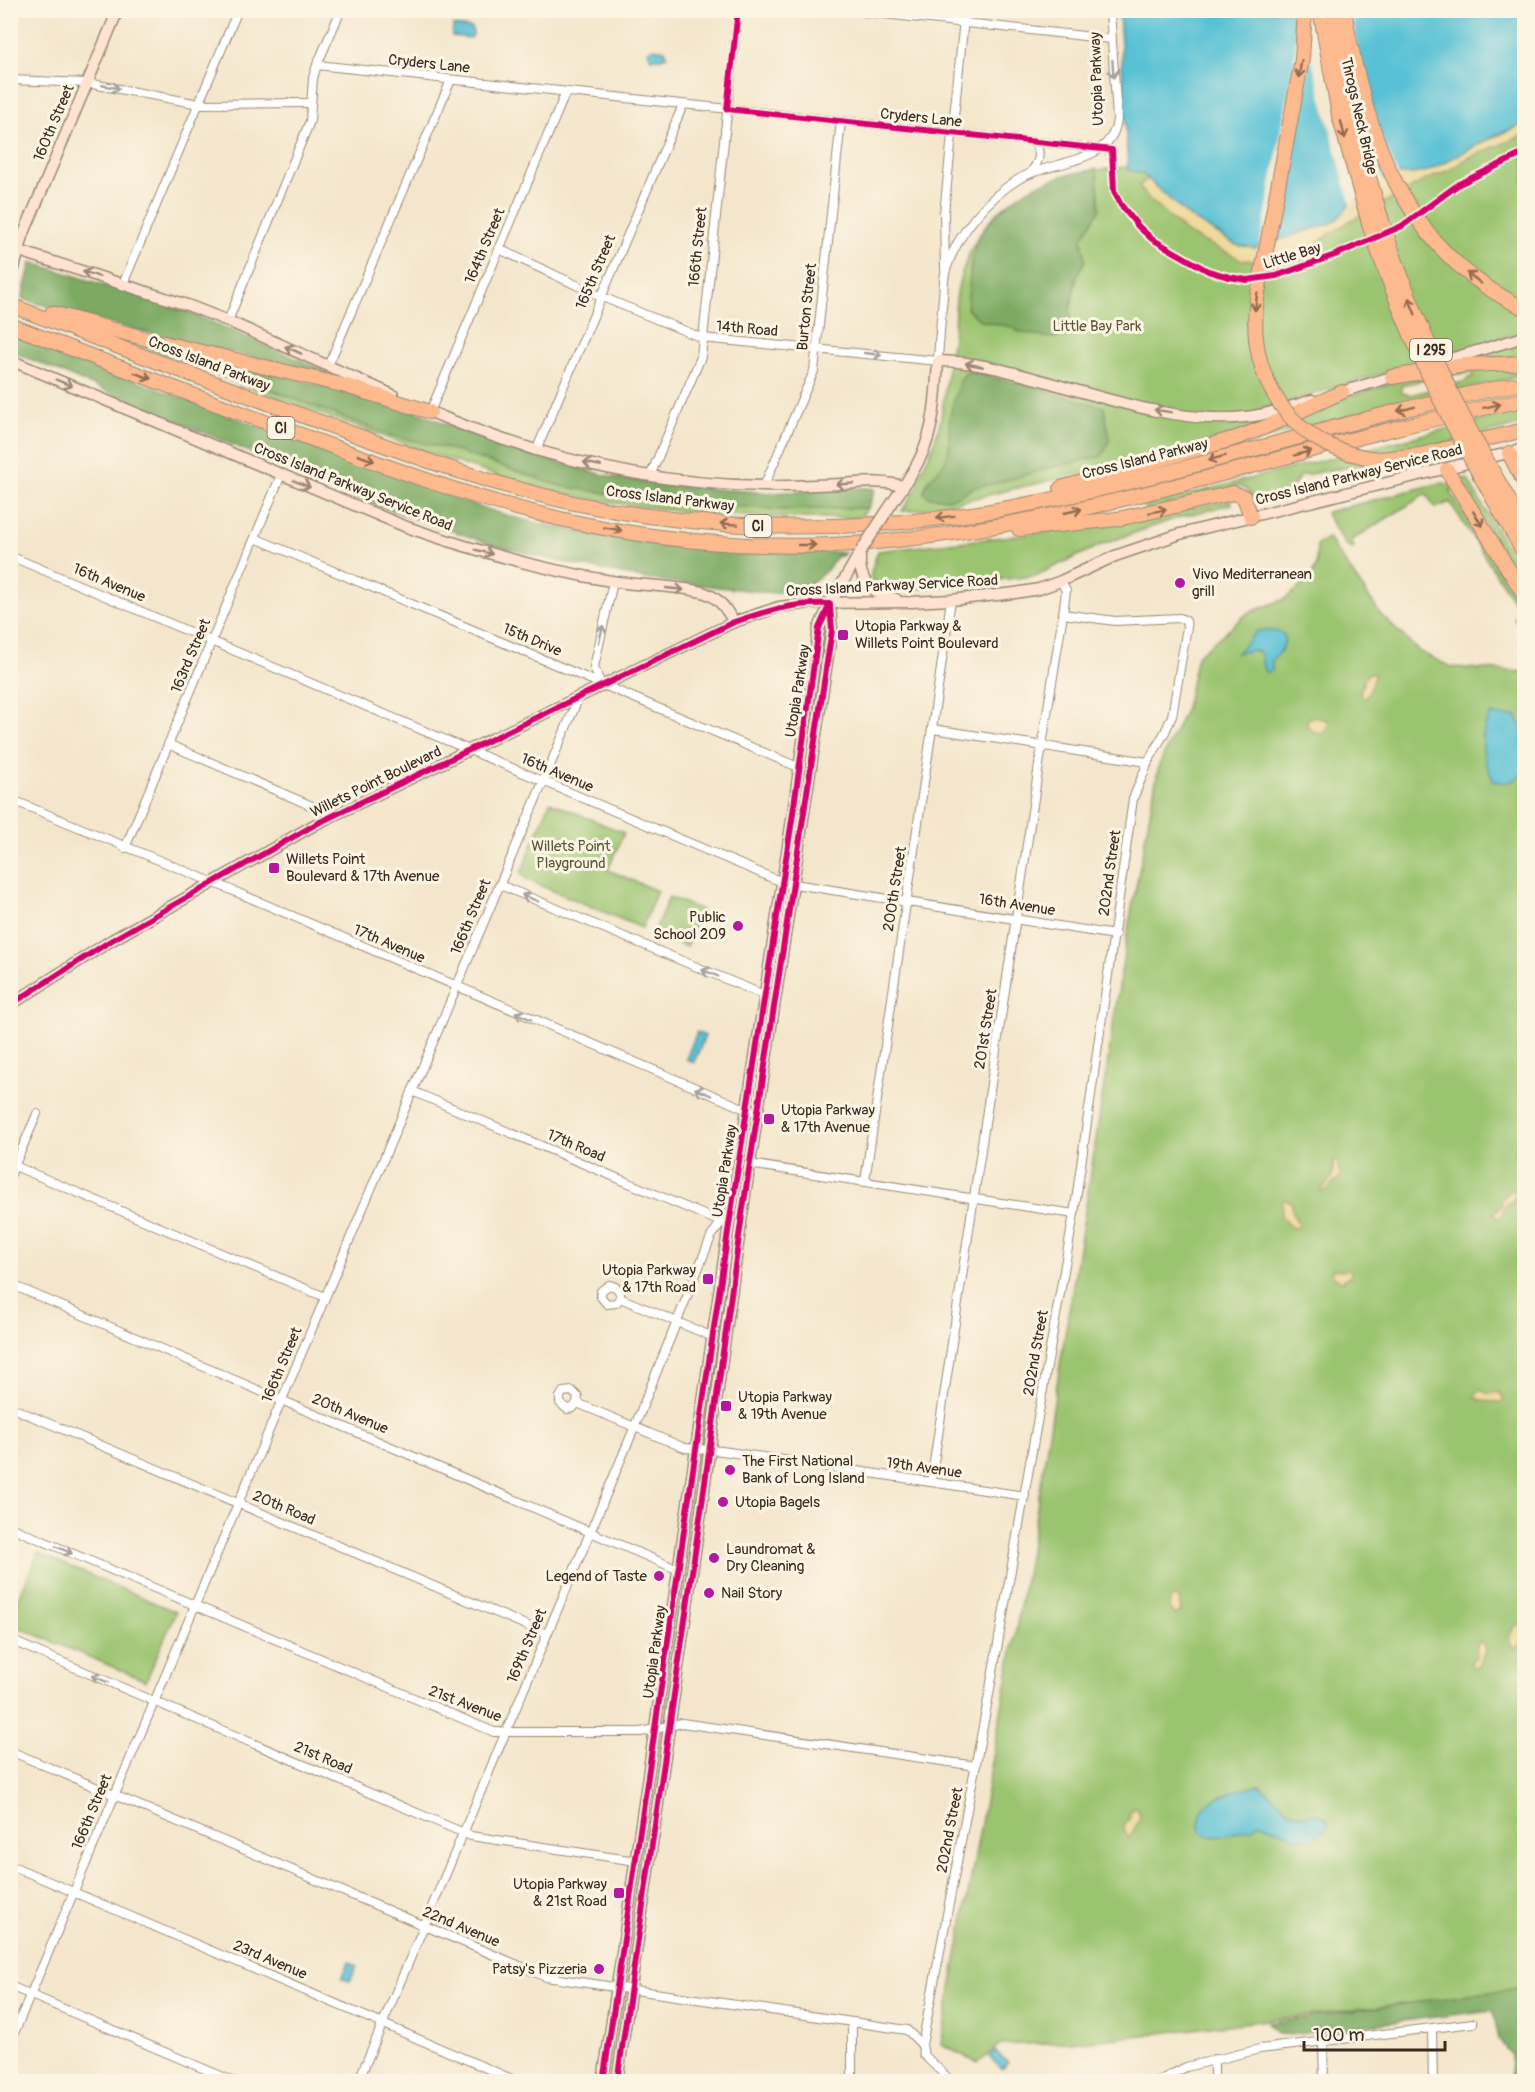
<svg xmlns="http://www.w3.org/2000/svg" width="1535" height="2092" font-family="Pangolin,sans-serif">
<rect width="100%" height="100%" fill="#fcf5e5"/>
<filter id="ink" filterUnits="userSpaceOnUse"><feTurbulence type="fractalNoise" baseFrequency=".0167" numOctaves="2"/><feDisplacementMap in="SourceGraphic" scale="12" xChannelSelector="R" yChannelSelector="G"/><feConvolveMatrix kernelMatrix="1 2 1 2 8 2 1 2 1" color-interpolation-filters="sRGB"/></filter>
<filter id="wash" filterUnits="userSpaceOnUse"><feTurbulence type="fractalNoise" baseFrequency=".008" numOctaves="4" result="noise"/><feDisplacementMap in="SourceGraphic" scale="24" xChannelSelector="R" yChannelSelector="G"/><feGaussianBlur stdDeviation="1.35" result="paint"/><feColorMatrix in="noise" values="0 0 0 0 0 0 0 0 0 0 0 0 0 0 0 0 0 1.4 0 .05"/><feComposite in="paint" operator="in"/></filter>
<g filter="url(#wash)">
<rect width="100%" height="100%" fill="#f4e6cc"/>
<g fill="#9bc470" stroke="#6b7747" stroke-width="1.5" fill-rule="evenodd">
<path d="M1524 124V332L1266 408 1277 417 1249 430 1085 478 1084 473C1055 480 1026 485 997 493 965 500 932 510 902 511L919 484 915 481C939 443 942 418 947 374 949 359 952 344 954 329 955 314 955 298 959 283 982 195 1046 173 1128 167L1129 170 1143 174 1148 179 1188 216 1236 245 1255 248 1401 174H1413Z"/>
<path d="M118 337 403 406 474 436 535 457 612 477 685 487 772 493 865 488 875 489 871 502 861 517 850 518C742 519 634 512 529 485 473 470 419 449 365 430 282 400 200 369 118 337Z"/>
<polygon points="1524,342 1524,359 1470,358"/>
<path d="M1524 366V376L1351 415 1251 442 1249 439C1315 410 1382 379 1455 370 1478 367 1502 368 1524 366ZM1473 373V376L1463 382 1410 395 1402 393 1401 386 1405 384 1457 374Z"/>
<path d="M1524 409V424C1477 435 1427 453 1378 451L1377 466C1350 466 1326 470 1300 476L1289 492 1291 494 1288 497 1258 505 1247 490 1239 486 1145 510 1143 506Z"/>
<polygon points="1467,478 1524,577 1524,585 1471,501 1474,499 1462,479"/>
<polygon points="1440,483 1450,484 1453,490 1450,491 1524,611 1524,633 1514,618 1521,613 1450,502 1436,508 1426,494 1350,541 1354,546 1352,549 1345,544 1326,514 1327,512"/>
<polygon points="1231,500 1232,504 1177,518 1134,533 1103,544 1035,576 894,591 880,588 871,580 871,572 878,551 1093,527"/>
<polygon points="1328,538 1381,615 1420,652 1451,667 1524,672 1524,1994 1419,2002 1093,2041 999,2045 978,2063 941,2044 1028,1563 1086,1205 1126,940 1159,765 1186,708 1197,656 1248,613 1285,599 1310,579 1316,565 1317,544"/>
<polygon points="550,802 624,833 608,870 657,891 642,928 527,880 521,873"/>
<polygon points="669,897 701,910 686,947 654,933"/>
<polygon points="38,1553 176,1612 146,1681 11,1624 11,1617"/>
<polygon points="1523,2006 1524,2006 1524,2041 1515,2024"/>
</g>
<g fill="#7caa62" stroke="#5c6a40" stroke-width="1.5">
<polygon points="1097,169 1100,209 1082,238 1085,260 1076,280 1070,310 1074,336 1049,338 1019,332 1012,327 981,321 967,309 971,264 976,240 997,213 1019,195 1037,185 1065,175"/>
<polygon points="31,262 189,312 341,378 106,323 22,299"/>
<path d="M12 334C130 379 247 423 366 465 420 485 482 511 538 523 640 545 741 554 845 552L842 556H837L827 570 811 583 793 589 774 593 652 580 553 560 494 545 372 504 11 351Z"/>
<polygon points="247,367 403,406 474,436 535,457 612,477 685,487 772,493 865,488 875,489 868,508 783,510 662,502 560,486 453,450 389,435 253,383 245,376"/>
<path d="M967 372 1021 384 1104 407 1110 439 1102 456 1053 467 993 484 974 487 959 496 947 499 929 497 924 493C924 480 941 471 946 459 952 445 947 431 950 417 952 404 957 390 962 377Z"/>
<polygon points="1524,1987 1524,2006 1522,2006 1516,2024 1524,2041 1524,2081 1510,2081 1511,2055 1499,2040 1493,2010 1289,2035 1278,2034 1267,2023"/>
</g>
<g fill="#eeda9e" stroke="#94825e" stroke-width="1.5">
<polygon points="1524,124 1524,135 1468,158 1451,169 1422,182 1350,221 1324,238 1310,251 1271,261 1242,260 1188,234 1149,199 1139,186 1148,179 1188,216 1236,245 1255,248 1353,197 1377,181 1401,174 1413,174"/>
<path d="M1369 673 1374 674C1374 678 1369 693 1366 697H1363L1360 693 1364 679Z"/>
<polygon points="1314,717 1324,719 1329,723 1326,731 1320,734 1311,730 1306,724 1309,718"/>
<path d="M1335 1160 1338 1163 1340 1177 1327 1190 1321 1192V1189C1332 1181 1334 1177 1333 1162Z"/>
<polygon points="1511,1190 1517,1192 1515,1198 1504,1207 1502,1216 1497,1218 1493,1214 1502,1204 1501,1200"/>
<polygon points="1285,1199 1291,1202 1293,1215 1299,1224 1297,1227 1292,1228 1281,1217 1283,1200"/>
<polygon points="1332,1269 1342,1271 1348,1269 1351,1271 1351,1276 1344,1279 1343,1282 1332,1275"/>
<polygon points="1480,1390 1489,1394 1499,1392 1504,1399 1501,1402 1482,1401 1474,1397"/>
<polygon points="1175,1596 1179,1599 1181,1611 1174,1615 1169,1608 1170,1600"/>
<path d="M1518 1625 1522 1627C1523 1636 1523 1642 1516 1648L1512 1647C1507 1638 1510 1631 1518 1625Z"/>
<polygon points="1479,1642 1483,1643 1485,1650 1479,1667 1473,1667 1470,1663 1477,1656 1476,1647"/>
<polygon points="1135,1808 1139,1811 1140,1818 1129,1839 1124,1830 1125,1823 1129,1820 1130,1812"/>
</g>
<g fill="#58c1d5" stroke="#4a767a" stroke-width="1.5">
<polygon points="1119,11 1524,11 1524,124 1496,135 1428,171 1413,174 1401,174 1377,181 1353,197 1346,210 1334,222 1255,248 1236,245 1188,216 1148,179 1143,174 1128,170"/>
<polygon points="453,26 472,28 473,35 471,38 452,36"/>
<polygon points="653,48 665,50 667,56 661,58 651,58 648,51"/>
<path d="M1266 630 1279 632 1284 634C1287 646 1280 652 1272 660V671L1266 673 1263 668 1261 653 1252 650 1237 653 1257 631Z"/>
<path d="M1491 714 1500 716H1517L1524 737V772C1516 782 1507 785 1494 781 1482 759 1477 736 1491 714Z"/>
<polygon points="697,1032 705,1036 694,1062 686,1059"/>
<path d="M1259 1785C1269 1791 1288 1812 1297 1814 1312 1818 1315 1807 1328 1821L1327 1829 1312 1839 1297 1838 1259 1822 1252 1829C1230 1830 1220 1845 1200 1831 1200 1823 1199 1813 1205 1807 1213 1797 1246 1787 1259 1785Z"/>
<polygon points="349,1962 357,1966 350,1981 342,1978"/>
<polygon points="995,2051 1008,2062 1002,2069 989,2057"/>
</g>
<polygon fill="#f4e6cc" points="1298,11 1351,11 1358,52 1367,95 1380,135 1399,177 1387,181 1378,165 1383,182 1356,199 1351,207 1312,61 1310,60 1273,245 1259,250 1294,63"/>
</g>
<g filter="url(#ink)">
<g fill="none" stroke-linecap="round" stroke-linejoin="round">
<g stroke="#988875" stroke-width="10">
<g id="street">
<polyline points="848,10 1111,39"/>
<polyline points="317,65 1112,150"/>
<polyline points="10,80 87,83 199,104 311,103"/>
<path d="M1031 172C1039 162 1043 152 1033 142"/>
<path d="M499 249 600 296 702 338 938 361C939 340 941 319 943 297 944 289 943 278 946 270 957 234 987 198 1019 179 1050 160 1114 165 1117 118L1110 10"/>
<polyline points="945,269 944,213 965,10"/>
<polyline points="123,284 238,10"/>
<polyline points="228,321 310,121 313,78 317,65 341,10"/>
<polyline points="328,366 451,80"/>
<polyline points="430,412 566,92"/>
<polyline points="536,451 683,105"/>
<polyline points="650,476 701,357 738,10"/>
<polyline points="764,486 814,371 841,121"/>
<polyline points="255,538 798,767"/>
<polyline points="10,556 782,882 1115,935"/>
<polyline points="601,685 594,667 613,582"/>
<polyline points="933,729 1148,762"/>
<polyline points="168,744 333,815"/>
<polyline points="10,799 229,889 750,1111"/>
<polyline points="125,848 281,475"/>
<polyline points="500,885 764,995"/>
<polyline points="412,1091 723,1223"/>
<polyline points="10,1164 325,1297"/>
<polyline points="749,1164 1074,1214"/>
<polyline points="10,1176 37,1114"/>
<polyline points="865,1181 951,600"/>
<polyline points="10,1284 679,1570"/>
<path d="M620 1298 616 1303 607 1304 601 1297V1291L609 1285C617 1286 621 1291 620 1298L713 1337"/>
<polyline points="577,1403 573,1408 567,1409 560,1403 560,1397 563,1392 572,1391 578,1397 577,1403 685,1448 722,1451 1025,1496"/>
<polyline points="10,1407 547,1634"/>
<polyline points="931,1482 1042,745 1063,614 1066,591 1061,581"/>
<polyline points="10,1527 494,1732 641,1732 682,1723 976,1766"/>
<polyline points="10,1640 471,1836 636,1861"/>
<polyline points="10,1751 546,1977 907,2030 922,2045"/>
<polyline points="10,1865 519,2082"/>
<polyline points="10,1986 235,2082"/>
<polyline points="1432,2029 1433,2082"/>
<polyline points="1323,2041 1324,2082"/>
<polyline points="10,2043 579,697"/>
<polyline points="1214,2059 1214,2082"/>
<polyline points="358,2082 630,1438 711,1237 721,1222"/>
<polyline points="852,2082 852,2022"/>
<polyline points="952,2082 924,2055 922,2045 988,1700 1074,1214 1133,799 1148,762 1165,732 1172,716 1187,627 1186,621 1180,618 1115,621 1063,614"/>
<polyline points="1157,2082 1186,2067 1260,2049 1473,2023"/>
</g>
</g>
<g stroke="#988875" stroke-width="13">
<g id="secondary">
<polyline points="10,248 190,306 228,321 393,395"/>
<polyline points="10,282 24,233 118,10"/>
<path d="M10 360 404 526C472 550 540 569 611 581 640 586 674 585 702 592 718 596 726 609 734 622"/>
<polyline points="1430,365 1524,337"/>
<polyline points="1335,394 1398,375"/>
<path d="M424 409C530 455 646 484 763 486 788 487 815 485 840 484 862 483 882 480 903 486"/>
<path d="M885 514C897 495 913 475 922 454 935 425 936 393 938 361 976 361 1015 373 1051 383 1110 400 1183 424 1245 417 1267 415 1290 407 1312 400"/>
<path d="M860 555C858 581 872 594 896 599"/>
<polyline points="10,1005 112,940 316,824 734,622 779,607 811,603 911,602 951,600 1015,593 1039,589 1061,581 1115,556 1180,534 1524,449"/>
<polyline points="603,2082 729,1225 792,820 819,628 830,604 861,551"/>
<polyline points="617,2082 701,1511 742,1215 832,630 830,607"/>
</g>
</g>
<g stroke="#988875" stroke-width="16">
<g id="highway">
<polyline points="1320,10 1339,115 1370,227"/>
<path d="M1334 10C1343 83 1361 154 1383 224"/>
<path d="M1344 10C1365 133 1403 252 1524 308"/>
<path d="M10 305C118 347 226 388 334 427 413 456 492 485 574 503 697 529 825 533 950 517 1145 491 1331 419 1524 383"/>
<polyline points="52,313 147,339 346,386 430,412"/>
<path d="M10 325C111 364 211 403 312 439 386 466 460 494 536 513 649 542 771 553 888 541 1105 520 1311 440 1524 400"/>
<polyline points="1392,377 1465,365 1524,363"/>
<polyline points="1509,453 1524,482"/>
<polyline points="1379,459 1420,455 1524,430"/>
<polyline points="1447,470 1524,594"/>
<polyline points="1493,472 1524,527"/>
<polyline points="1480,475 1524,553"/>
<polyline points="1061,488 1236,438 1263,428 1342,392"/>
<polyline points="1019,529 1118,519 1233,493 1244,497 1251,517"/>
</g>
</g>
<use href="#street" stroke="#fff" stroke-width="8"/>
<use href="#secondary" stroke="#fee3d2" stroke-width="10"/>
<use href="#highway" stroke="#fcba8e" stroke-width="14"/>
<g stroke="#988875" stroke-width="13" stroke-linecap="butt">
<polyline id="secondary-bridge" points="861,551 885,514"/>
</g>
<g stroke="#988875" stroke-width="16" stroke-linecap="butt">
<g id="highway-bridge">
<path d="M1305 10 1302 59 1257 298C1245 380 1294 451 1379 459"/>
<path d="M1383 224C1411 310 1448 393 1493 472"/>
<path d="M1370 227C1399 313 1435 396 1480 475"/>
</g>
</g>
<use href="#secondary-bridge" stroke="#fee3d2" stroke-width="10"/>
<use href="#highway-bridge" stroke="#fcba8e" stroke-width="14"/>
<g stroke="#fcf5e5" stroke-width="10">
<g id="cycleway">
<polyline points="738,10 727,109 1112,150 1114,191 1121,205 1138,226 1152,239 1208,271 1229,277 1247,280 1276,276 1335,255 1402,226 1459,184 1524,153"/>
<path d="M10 1005 112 940 316 824 734 622C767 611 794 602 830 604"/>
<polyline points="603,2082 729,1225 792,820 819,628 830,604"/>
<polyline points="617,2082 701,1511 742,1215 832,630 830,607"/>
</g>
</g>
<use href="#cycleway" stroke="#d6006c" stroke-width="6"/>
</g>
<defs><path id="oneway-shaft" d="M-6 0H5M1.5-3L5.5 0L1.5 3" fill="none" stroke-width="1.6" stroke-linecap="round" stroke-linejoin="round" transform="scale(1.5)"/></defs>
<g stroke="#a79f9a">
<use href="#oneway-shaft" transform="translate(1113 69) rotate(86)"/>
<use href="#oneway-shaft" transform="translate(111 87) rotate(11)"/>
<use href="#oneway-shaft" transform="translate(873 354) rotate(6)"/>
<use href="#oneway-shaft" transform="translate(601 634) rotate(-77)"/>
<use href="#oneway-shaft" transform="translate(530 898) rotate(-157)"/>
<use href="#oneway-shaft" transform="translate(710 973) rotate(-157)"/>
<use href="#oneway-shaft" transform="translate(523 1016) rotate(-157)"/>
<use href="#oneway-shaft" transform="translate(703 1092) rotate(-157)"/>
<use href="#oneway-shaft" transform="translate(64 1550) rotate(23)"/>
<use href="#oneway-shaft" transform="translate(100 1679) rotate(-157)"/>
</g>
<g stroke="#926b50">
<use href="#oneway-shaft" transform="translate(1300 69) rotate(100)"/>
<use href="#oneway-shaft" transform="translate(1343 130) rotate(77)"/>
<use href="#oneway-shaft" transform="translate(1474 278) rotate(-143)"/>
<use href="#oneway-shaft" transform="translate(1256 302) rotate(98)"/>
<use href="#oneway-shaft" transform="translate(1412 306) rotate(-112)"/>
<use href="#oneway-shaft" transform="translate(143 376) rotate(21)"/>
<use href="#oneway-shaft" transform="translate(1492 406) rotate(-12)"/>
<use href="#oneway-shaft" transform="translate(1406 409) rotate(166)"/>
<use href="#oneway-shaft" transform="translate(1303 453) rotate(-15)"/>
<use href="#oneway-shaft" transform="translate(366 458) rotate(20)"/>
<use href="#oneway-shaft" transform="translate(1217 458) rotate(165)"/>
<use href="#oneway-shaft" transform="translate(1073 511) rotate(-13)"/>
<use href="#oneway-shaft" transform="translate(1158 511) rotate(-12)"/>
<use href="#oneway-shaft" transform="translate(945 517) rotate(173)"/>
<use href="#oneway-shaft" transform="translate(1478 519) rotate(58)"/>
<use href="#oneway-shaft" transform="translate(729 524) rotate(-176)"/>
<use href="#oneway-shaft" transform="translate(613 529) rotate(10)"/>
<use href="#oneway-shaft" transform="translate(807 545)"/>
</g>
<g stroke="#9c8678">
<use href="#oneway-shaft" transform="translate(91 274) rotate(-162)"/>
<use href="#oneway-shaft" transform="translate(293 350) rotate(-156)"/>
<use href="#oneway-shaft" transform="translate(974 365) rotate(-169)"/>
<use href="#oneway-shaft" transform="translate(64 383) rotate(23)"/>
<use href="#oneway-shaft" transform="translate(1163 411) rotate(-171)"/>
<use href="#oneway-shaft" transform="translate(592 464) rotate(-168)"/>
<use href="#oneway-shaft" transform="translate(302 484) rotate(23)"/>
<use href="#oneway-shaft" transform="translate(845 484) rotate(176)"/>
<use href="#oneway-shaft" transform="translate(484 552) rotate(15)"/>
<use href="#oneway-shaft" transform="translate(675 589) rotate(6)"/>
</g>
</g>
<g fill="#b5179e" stroke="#fcf5e5" stroke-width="2">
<circle cx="1180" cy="583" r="6"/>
<rect x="837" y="629" width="12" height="12" rx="3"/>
<rect x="268" y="862" width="12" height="12" rx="3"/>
<circle cx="738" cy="926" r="6"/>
<rect x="763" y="1113" width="12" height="12" rx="3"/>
<rect x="702" y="1273" width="12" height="12" rx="3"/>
<rect x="720" y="1400" width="12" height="12" rx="3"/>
<circle cx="730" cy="1470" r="6"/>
<circle cx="723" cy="1502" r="6"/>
<circle cx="714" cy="1558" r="6"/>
<circle cx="659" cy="1576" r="6"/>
<circle cx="709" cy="1593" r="6"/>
<rect x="613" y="1887" width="12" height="12" rx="3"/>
<circle cx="599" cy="1969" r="6"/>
</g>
<g text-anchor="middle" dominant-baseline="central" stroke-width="6" stroke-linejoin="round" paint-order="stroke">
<g fill="#fcf5e5" stroke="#75675a" stroke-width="1.5">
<rect x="1410" y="339" width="42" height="22" rx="4.5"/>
<rect x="267.5" y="417" width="27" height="22" rx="4.5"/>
<rect x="744.5" y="515" width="27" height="22" rx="4.5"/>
</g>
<g font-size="14" font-weight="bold" fill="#3b2a1e">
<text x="1431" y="350">I 295</text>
<text x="281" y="428">CI</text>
<text x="758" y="526">CI</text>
</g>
<g font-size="15" fill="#3b2a1e" stroke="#fcf5e5">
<text transform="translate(429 64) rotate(6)">Cryders Lane</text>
<text transform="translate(1097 79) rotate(-92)">Utopia Parkway</text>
<text transform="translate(1359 116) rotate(77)">Throgs Neck Bridge</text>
<text transform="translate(921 118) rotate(6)">Cryders Lane</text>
<text transform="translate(54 123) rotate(-67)">160th Street</text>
<text transform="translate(485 246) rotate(-67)">164th Street</text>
<text transform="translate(698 247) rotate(-84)">166th Street</text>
<text transform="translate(1292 256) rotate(-17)">Little Bay</text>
<text transform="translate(596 272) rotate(-67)">165th Street</text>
<text transform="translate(807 307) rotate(-84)">Burton Street</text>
<text transform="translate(747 329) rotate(5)">14th Road</text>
<text transform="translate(209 364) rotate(21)">Cross Island Parkway</text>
<text transform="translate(1145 459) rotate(-14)">Cross Island Parkway</text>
<text transform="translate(1359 475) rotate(-14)">Cross Island Parkway Service Road</text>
<text transform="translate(353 487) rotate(22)">Cross Island Parkway Service Road</text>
<text transform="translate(670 499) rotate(7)">Cross Island Parkway</text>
<text transform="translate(109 583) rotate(23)">16th Avenue</text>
<text transform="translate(892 586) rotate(-3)">Cross Island Parkway Service Road</text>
<text transform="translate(532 640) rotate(23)">15th Drive</text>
<text transform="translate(191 656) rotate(-67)">163rd Street</text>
<text transform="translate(798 691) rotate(-81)">Utopia Parkway</text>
<text transform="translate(557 773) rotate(23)">16th Avenue</text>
<text transform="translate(376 782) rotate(-26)">Willets Point Boulevard</text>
<text transform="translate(1110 873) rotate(-82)">202nd Street</text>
<text transform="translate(895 889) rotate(-81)">200th Street</text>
<text transform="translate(1017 905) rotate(9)">16th Avenue</text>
<text transform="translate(471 917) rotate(-67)">166th Street</text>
<text transform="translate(389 944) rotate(23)">17th Avenue</text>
<text transform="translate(986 1029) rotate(-81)">201st Street</text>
<text transform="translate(576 1146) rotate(23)">17th Road</text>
<text transform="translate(725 1171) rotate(-81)">Utopia Parkway</text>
<text transform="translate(1036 1353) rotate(-80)">202nd Street</text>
<text transform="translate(282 1365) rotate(-67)">166th Street</text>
<text transform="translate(350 1414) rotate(23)">20th Avenue</text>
<text transform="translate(924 1468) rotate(8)">19th Avenue</text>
<text transform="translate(284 1508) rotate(23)">20th Road</text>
<text transform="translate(527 1646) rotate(-67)">169th Street</text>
<text transform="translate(655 1652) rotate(-82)">Utopia Parkway</text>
<text transform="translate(465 1704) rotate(21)">21st Avenue</text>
<text transform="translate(323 1758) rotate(23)">21st Road</text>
<text transform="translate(92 1812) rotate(-67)">166th Street</text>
<text transform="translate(950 1830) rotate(-79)">202nd Street</text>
<text transform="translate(461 1927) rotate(23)">22nd Avenue</text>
<text transform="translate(270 1960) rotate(23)">23rd Avenue</text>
</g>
<g font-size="15" fill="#585837" stroke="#fcf5e5">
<text x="1097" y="326">Little Bay Park</text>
<text x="571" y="846">Willets Point<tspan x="571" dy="17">Playground</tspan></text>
</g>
<g font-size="15" fill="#3b2a1e" stroke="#fcf5e5" text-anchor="start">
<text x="1192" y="574">Vivo Mediterranean<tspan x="1192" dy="17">grill</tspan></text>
<text x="855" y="626">Utopia Parkway &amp;<tspan x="855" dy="17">Willets Point Boulevard</tspan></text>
<text x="286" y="859">Willets Point<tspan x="286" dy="17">Boulevard &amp; 17th Avenue</tspan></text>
<text x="726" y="917" text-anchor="end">Public<tspan x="726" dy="17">School 209</tspan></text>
<text x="781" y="1110">Utopia Parkway<tspan x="781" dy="17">&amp; 17th Avenue</tspan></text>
<text x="696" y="1270" text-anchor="end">Utopia Parkway<tspan x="696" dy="17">&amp; 17th Road</tspan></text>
<text x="738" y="1397">Utopia Parkway<tspan x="738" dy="17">&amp; 19th Avenue</tspan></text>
<text x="742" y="1461">The First National<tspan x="742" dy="17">Bank of Long Island</tspan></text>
<text x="735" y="1502">Utopia Bagels</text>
<text x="726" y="1549">Laundromat &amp;<tspan x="726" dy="17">Dry Cleaning</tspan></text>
<text x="647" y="1576" text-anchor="end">Legend of Taste</text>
<text x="721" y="1593">Nail Story</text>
<text x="607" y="1884" text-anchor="end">Utopia Parkway<tspan x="607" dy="17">&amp; 21st Road</tspan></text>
<text x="587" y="1969" text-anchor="end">Patsy's Pizzeria</text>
</g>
</g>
<rect width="1535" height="2092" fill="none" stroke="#fcf5e5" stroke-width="36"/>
<path d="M1304 2041v9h141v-9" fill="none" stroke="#3b2a1e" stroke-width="3"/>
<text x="1313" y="2041" font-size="18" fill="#3b2a1e" stroke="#fcf5e5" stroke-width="4.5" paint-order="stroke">100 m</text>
</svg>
